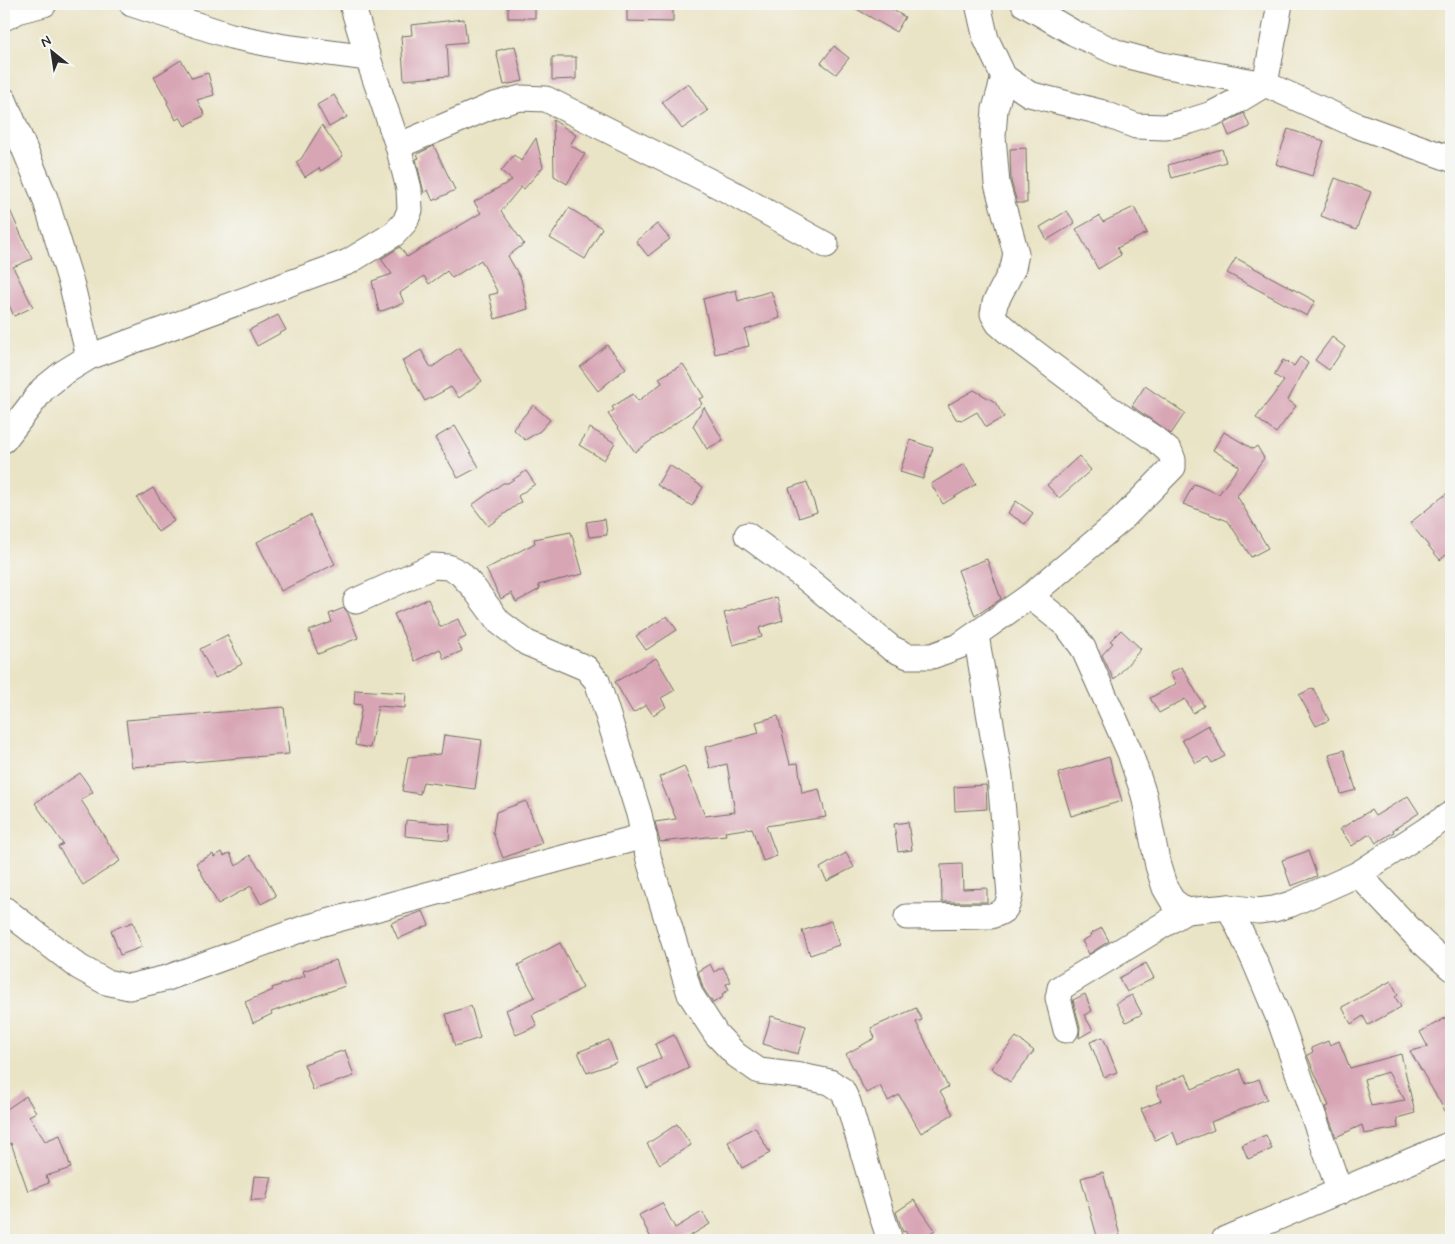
<svg xmlns="http://www.w3.org/2000/svg" width="1455" height="1244" font-family="Mynerve,sans-serif">
<rect width="100%" height="100%" fill="#f6f6f2"/>
<filter id="ink" filterUnits="userSpaceOnUse"><feTurbulence type="fractalNoise" baseFrequency=".02" numOctaves="2"/><feDisplacementMap in="SourceGraphic" scale="10" xChannelSelector="R" yChannelSelector="G"/><feConvolveMatrix kernelMatrix="1 2 1 2 8 2 1 2 1" color-interpolation-filters="sRGB"/></filter>
<filter id="wash" filterUnits="userSpaceOnUse"><feTurbulence type="fractalNoise" baseFrequency=".0096" numOctaves="4" result="noise"/><feDisplacementMap in="SourceGraphic" scale="20" xChannelSelector="R" yChannelSelector="G"/><feGaussianBlur stdDeviation="1.12" result="paint"/><feColorMatrix in="noise" values="0 0 0 0 0 0 0 0 0 0 0 0 0 0 0 0 0 1.4 0 .05"/><feComposite in="paint" operator="in"/></filter>
<g filter="url(#wash)">
<rect width="100%" height="100%" fill="#eae4c6"/>
<g id="blocks">
<g fill="#d8a5b5" fill-rule="evenodd">
<rect x="508" y="4" width="27" height="14"/>
<polygon points="627,4 673,4 673,22 627,21"/>
<polygon points="848,4 882,4 905,17 896,32"/>
<polygon points="464,19 467,42 447,44 449,76 404,80 401,36 412,35 411,25"/>
<polygon points="515,46 523,81 504,85 496,51"/>
<polygon points="834,46 849,58 836,74 821,63"/>
<polygon points="552,57 576,57 576,79 552,80"/>
<polygon points="181,60 192,78 208,73 214,95 197,100 205,115 185,126 180,117 176,120 167,103 168,102 154,77"/>
<polygon points="688,83 708,111 682,129 662,102"/>
<polygon points="334,95 347,117 329,127 317,105"/>
<polygon points="1244,113 1250,127 1229,136 1224,124"/>
<polygon points="553,120 576,135 570,145 585,154 567,184 554,176"/>
<polygon points="322,125 343,156 321,171 319,168 305,177 296,162 301,159"/>
<polygon points="1288,129 1324,141 1312,176 1276,164"/>
<polygon points="536,138 543,167 524,189 521,187 501,211 524,244 508,256 521,279 528,309 495,319 489,295 498,293 481,260 452,278 447,271 429,284 424,276 400,293 404,303 379,312 372,281 392,274 381,259 400,247 407,257 481,213 474,202 512,180 501,171 514,155 521,161"/>
<polygon points="434,146 455,190 433,201 428,190 424,193 416,159 419,158 417,154"/>
<polygon points="1026,148 1027,203 1017,203 1011,181 1010,149"/>
<polygon points="1222,149 1226,162 1172,178 1168,165"/>
<polygon points="1335,178 1371,192 1356,230 1321,216"/>
<polygon points="4,197 32,259 13,267 33,307 14,316 4,294"/>
<polygon points="1134,207 1147,233 1117,248 1121,255 1098,269 1076,229 1099,216 1103,222"/>
<polygon points="569,208 602,228 585,259 550,238"/>
<polygon points="1067,211 1075,223 1047,240 1040,227"/>
<polygon points="657,224 670,239 648,256 636,241"/>
<polygon points="1236,258 1315,301 1307,316 1227,273"/>
<polygon points="736,290 738,301 771,291 780,318 745,330 749,346 715,354 703,299"/>
<polygon points="278,315 286,330 257,346 249,330"/>
<polygon points="1332,337 1345,347 1329,370 1315,360"/>
<polygon points="607,345 626,368 598,391 580,367"/>
<polygon points="459,348 482,381 459,398 451,387 425,401 402,361 421,350 431,368"/>
<polygon points="1300,357 1308,363 1288,400 1296,406 1276,433 1256,418 1284,381 1274,375 1283,360 1294,366"/>
<polygon points="683,364 704,397 699,399 702,404 635,452 608,414 614,410 612,407 633,394 638,401 662,383 659,378"/>
<polygon points="1145,386 1185,413 1171,434 1132,406"/>
<polygon points="974,390 995,402 1004,417 986,427 977,412 963,420 956,419 948,405"/>
<polygon points="533,405 550,420 540,431 525,440 513,429"/>
<polygon points="704,407 723,440 707,449 693,426"/>
<polygon points="455,426 479,467 458,478 435,438"/>
<polygon points="590,428 615,443 604,460 579,445"/>
<polygon points="1224,432 1253,449 1257,446 1264,458 1237,496 1268,548 1251,557 1228,521 1183,504 1194,484 1219,494 1239,466 1213,450"/>
<polygon points="910,440 933,448 923,479 900,472"/>
<polygon points="1079,456 1091,470 1059,498 1047,485"/>
<polygon points="964,464 976,484 943,504 931,484"/>
<polygon points="669,465 703,487 692,506 657,485"/>
<polygon points="526,471 535,484 518,496 521,502 488,526 472,505 503,483 508,483"/>
<polygon points="807,482 817,512 799,518 789,488"/>
<polygon points="153,488 174,521 158,532 137,498"/>
<polygon points="1451,490 1451,524 1445,530 1451,537 1451,551 1440,560 1410,523"/>
<polygon points="1016,501 1033,513 1025,524 1008,513"/>
<polygon points="310,515 335,564 281,591 257,542"/>
<polygon points="605,519 607,535 589,537 586,522"/>
<polygon points="571,532 583,574 538,585 540,589 516,602 511,593 501,599 486,569 535,543 534,539"/>
<polygon points="987,559 1001,599 975,616 958,570"/>
<polygon points="777,597 783,620 759,628 762,637 733,645 724,613"/>
<polygon points="428,599 440,627 458,619 466,637 457,641 462,651 444,659 440,649 415,661 394,614"/>
<polygon points="344,608 348,613 358,638 318,654 309,631 332,622 329,614"/>
<polygon points="667,616 677,630 646,650 636,636"/>
<polygon points="1121,630 1141,649 1114,680 1102,655 1113,643 1110,641"/>
<polygon points="227,635 242,664 215,678 200,649"/>
<polygon points="656,658 675,690 661,698 666,707 653,715 646,705 633,713 615,682"/>
<polygon points="1182,667 1204,706 1193,713 1185,699 1159,713 1150,698 1176,684 1170,673"/>
<polygon points="1313,688 1329,720 1316,726 1299,695"/>
<polygon points="355,690 406,693 405,708 378,706 370,748 355,745 362,705 354,704"/>
<polygon points="284,707 289,754 132,767 126,720"/>
<polygon points="778,716 790,764 798,763 802,793 819,789 826,817 766,826 777,856 763,861 752,828 725,832 726,835 660,842 655,822 676,819 659,777 684,766 705,816 735,812 727,764 710,768 705,747 759,733 756,722"/>
<polygon points="1208,725 1225,756 1212,763 1208,757 1196,763 1182,740"/>
<polygon points="444,735 482,740 475,789 423,782 420,794 402,791 408,757 441,754"/>
<polygon points="1344,750 1356,790 1341,794 1329,754"/>
<polygon points="1109,757 1122,801 1071,816 1058,773"/>
<polygon points="80,773 93,792 81,800 120,861 83,885 58,847 63,844 35,803"/>
<polygon points="986,785 987,809 955,811 954,787"/>
<polygon points="1408,796 1419,813 1393,830 1394,832 1376,843 1371,835 1368,835 1352,846 1340,829 1371,810 1375,816"/>
<polygon points="526,801 542,843 503,858 493,832 496,812"/>
<polygon points="406,820 450,824 449,840 405,836"/>
<polygon points="908,822 912,850 898,852 894,824"/>
<polygon points="1308,851 1317,876 1291,886 1282,860"/>
<polygon points="222,852 224,856 230,853 236,866 250,855 265,876 276,896 261,904 251,886 218,904 196,863 213,854 214,857"/>
<polygon points="846,853 854,867 827,881 820,868"/>
<polygon points="962,864 963,889 987,888 987,902 942,902 941,865"/>
<polygon points="423,911 429,925 398,939 391,923"/>
<polygon points="831,921 839,945 810,955 802,931"/>
<polygon points="133,922 142,947 120,955 111,930"/>
<polygon points="1102,928 1109,941 1089,954 1082,941 1091,936 1090,934"/>
<polygon points="560,943 583,988 532,1015 537,1026 516,1035 506,1010 535,997 518,965"/>
<polygon points="336,960 345,986 271,1012 272,1014 253,1023 245,1002 273,990 272,988 305,976 303,971"/>
<polygon points="1146,963 1154,978 1127,992 1119,978"/>
<polygon points="710,964 714,972 723,967 731,982 726,984 729,990 722,994 723,997 713,1003 703,988 698,971"/>
<polygon points="1391,981 1398,995 1395,997 1401,1007 1368,1025 1363,1016 1351,1024 1342,1007"/>
<polygon points="1085,994 1092,1011 1084,1015 1093,1030 1079,1038 1080,1027 1073,1000"/>
<polygon points="1132,995 1142,1014 1126,1022 1116,1003"/>
<polygon points="471,1006 480,1038 455,1046 446,1014"/>
<polygon points="916,1008 922,1020 916,1022 948,1087 940,1091 953,1114 921,1133 899,1095 888,1101 880,1086 866,1093 846,1054 875,1038 871,1028"/>
<polygon points="1451,1015 1451,1121 1410,1051 1428,1047 1420,1032"/>
<polygon points="771,1016 806,1026 798,1054 763,1044"/>
<polygon points="674,1035 689,1068 647,1088 638,1069 661,1058 655,1044"/>
<polygon points="1016,1037 1034,1051 1010,1082 991,1068"/>
<polygon points="1103,1037 1117,1072 1104,1077 1090,1042"/>
<polygon points="609,1040 617,1062 587,1073 578,1052"/>
<path d="M1328 1041 1330 1045 1339 1041 1350 1068 1401 1054 1415 1113 1397 1118 1398 1128 1364 1134 1362 1125 1336 1137 1325 1107 1329 1106 1307 1055 1313 1052 1311 1048ZM1388 1072 1405 1100 1371 1106 1364 1079Z"/>
<polygon points="345,1050 354,1076 313,1090 304,1064"/>
<polygon points="1240,1069 1246,1084 1259,1079 1267,1099 1211,1122 1214,1130 1178,1145 1173,1132 1155,1140 1141,1109 1161,1101 1156,1087 1186,1074 1192,1089"/>
<polygon points="26,1096 36,1112 29,1116 45,1141 60,1135 71,1168 46,1176 49,1183 28,1191 11,1143 4,1147 4,1111"/>
<polygon points="677,1124 691,1145 660,1164 647,1144"/>
<polygon points="755,1127 770,1153 742,1168 728,1142"/>
<polygon points="1266,1135 1272,1149 1248,1159 1242,1145"/>
<polygon points="1103,1172 1120,1236 1098,1240 1081,1178"/>
<polygon points="254,1176 272,1177 266,1200 251,1200"/>
<polygon points="914,1200 935,1230 920,1240 911,1240 905,1231 903,1232 896,1212"/>
<polygon points="662,1203 675,1228 702,1212 710,1224 683,1240 652,1240 639,1215"/>
</g>
</g>
</g>
<g filter="url(#ink)">
<use href="#blocks" fill-opacity="0" stroke="#6e6c61" stroke-width="1"/>
<g fill="none" stroke-linecap="round" stroke-linejoin="round">
<g stroke="#6e6c61" stroke-width="27">
<g id="minor">
<polyline points="132,4 231,36 284,47 368,58"/>
<polyline points="978,4 986,39 1004,77 1029,94 1100,112 1136,126 1165,127 1190,121 1212,114 1237,101 1265,84 1280,4"/>
<polyline points="1024,4 1074,33 1118,53 1162,65 1265,84 1356,125 1451,159"/>
<polyline points="4,18 20,10 44,4"/>
<polyline points="4,100 45,198 72,286 89,357"/>
<polyline points="398,146 494,105 521,98 546,99 727,190 826,245"/>
<polyline points="4,440 43,389 63,373 89,357 348,262 394,234 405,222 410,210 409,189 398,146 368,58 352,4"/>
<polyline points="747,535 808,580 891,648 908,656 932,656 959,646 1030,596 1121,520 1173,467 1173,460 1170,452 1155,439 1107,407 1014,337 998,323 993,314 995,303 1013,268 1016,253 997,184 993,136 995,109 1004,77"/>
<polyline points="1030,596 1067,626 1083,648 1130,753 1144,795 1158,866 1165,888 1172,900 1186,911 1229,907 1258,911 1274,909 1291,904 1358,874 1451,814"/>
<polyline points="356,601 433,566 448,567 460,573 473,587 499,622 527,643 586,668 597,681 639,814 649,860 690,994 716,1034 736,1055 759,1071 801,1076 830,1082 842,1090 848,1102 880,1210 890,1240"/>
<polyline points="1358,874 1421,941 1451,968"/>
<polyline points="1229,907 1255,962 1280,1021 1340,1192"/>
<polyline points="4,909 79,967 106,982 129,987 167,978 305,928 644,836"/>
<path d="M907 917 991 916C1006 911 1006 910 1010 895L1000 777 976 635"/>
<polyline points="1066,1030 1058,998 1060,988 1186,911"/>
<polyline points="1224,1240 1451,1144"/>
</g>
</g>
<use href="#minor" stroke="#fff" stroke-width="25"/>
</g>
</g>
<rect width="1455" height="1244" fill="none" stroke="#f6f6f2" stroke-width="20"/>
<g transform="translate(52 52) rotate(330)" stroke="#f6f6f2" stroke-width="4" paint-order="stroke">
<path d="M0-4L9 19L0 12L-9 19Z" fill="#2b2b2b"/>
<text y="-8" font-size="14" font-weight="bold" text-anchor="middle" fill="#2b2b2b">N</text>
</g>
</svg>
